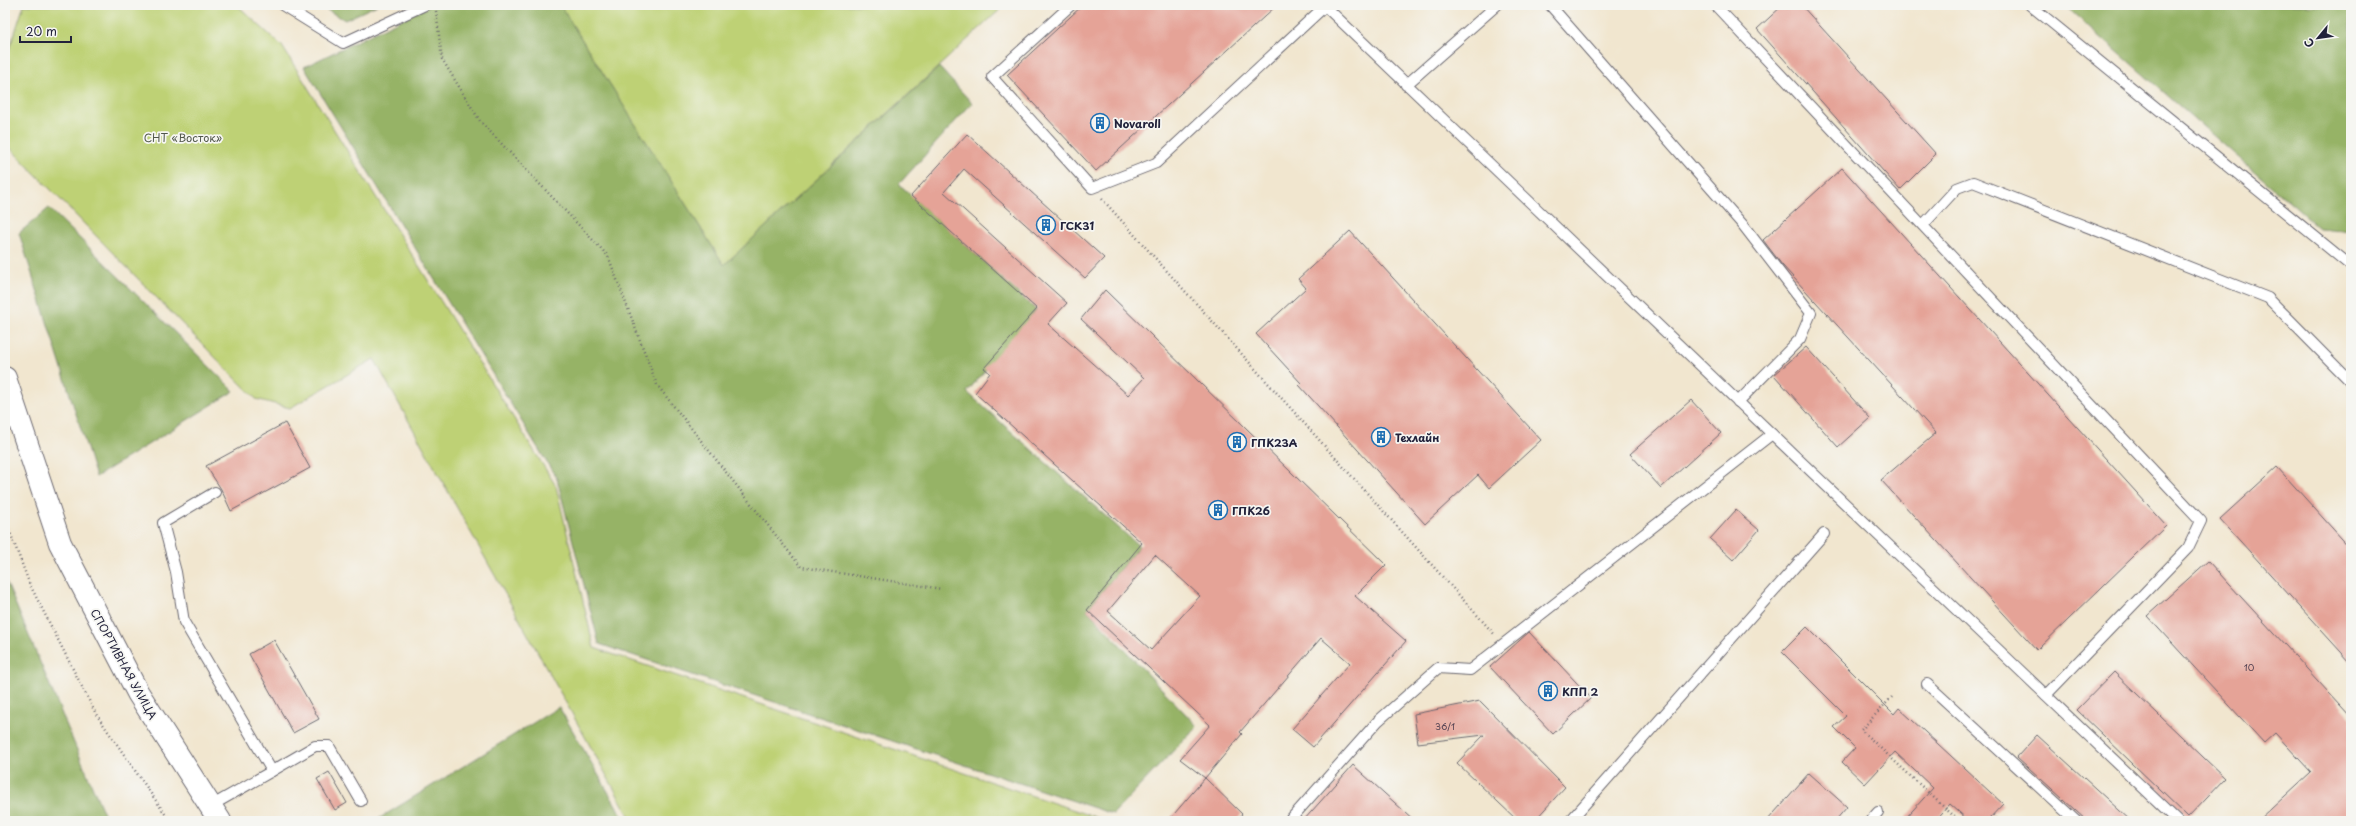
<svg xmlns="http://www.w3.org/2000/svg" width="2356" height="826" font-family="'Playpen Sans',sans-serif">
<rect width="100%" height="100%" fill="#f6f6f2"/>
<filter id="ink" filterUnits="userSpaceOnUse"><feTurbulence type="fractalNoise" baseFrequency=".025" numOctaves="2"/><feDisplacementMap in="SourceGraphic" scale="8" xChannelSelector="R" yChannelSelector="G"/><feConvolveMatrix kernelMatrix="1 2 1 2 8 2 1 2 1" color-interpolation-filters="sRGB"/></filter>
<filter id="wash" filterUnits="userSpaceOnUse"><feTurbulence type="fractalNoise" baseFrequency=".012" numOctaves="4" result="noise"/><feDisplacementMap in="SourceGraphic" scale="16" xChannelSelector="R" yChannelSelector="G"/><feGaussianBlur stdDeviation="0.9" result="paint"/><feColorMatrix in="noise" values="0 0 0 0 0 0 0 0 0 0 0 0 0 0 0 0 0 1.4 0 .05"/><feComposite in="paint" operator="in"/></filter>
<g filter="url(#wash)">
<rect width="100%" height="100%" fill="#f1e6cf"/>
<g fill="#bed174" stroke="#707a58">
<polygon points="24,5 237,5 282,46 556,486 594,648 1107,821 632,821 374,359 290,408 256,399 5,143 5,62"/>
<polygon points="560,5 1005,5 724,265"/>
</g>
<g fill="#96b366" stroke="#5c6a50">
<polygon points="318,5 377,5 345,20"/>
<polygon points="431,5 560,5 724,265 939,67 972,103 899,184 1036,310 967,392 1139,546 1087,610 1197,726 1113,814 599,644 557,479 304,67"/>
<polygon points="2064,5 2351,5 2351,231 2319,228"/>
<polygon points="49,208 234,391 96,477 19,233"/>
<polygon points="5,579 107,821 5,821"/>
<polygon points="559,707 625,821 375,821"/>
</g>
<g id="blocks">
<g fill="#e5a397" fill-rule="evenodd">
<polygon points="1083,5 1277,5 1096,171 1007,75"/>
<polygon points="1783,5 1801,5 1936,154 1900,190 1757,29"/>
<path d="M967 134 1104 258 1085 278 964 169 944 192 1067 303 1048 324 1128 395 1144 378 1081 319 1105 290 1386 565 1355 596 1406 641 1313 747 1292 729 1350 663 1321 638 1240 732 1242 734 1205 778 1180 759 1210 725 1087 610 1142 543 975 393 990 373 984 368 1037 309 911 196ZM1155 555 1200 596 1151 650 1108 611Z"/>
<polygon points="1842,168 2166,525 2037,650 1881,480 1936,433 1782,265 1763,240"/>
<polygon points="1350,231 1541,440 1489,488 1478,475 1425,524 1299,385 1301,383 1256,334 1306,288 1298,279"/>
<polygon points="1806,347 1870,418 1838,447 1774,375"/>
<polygon points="1691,400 1721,433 1661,488 1630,454"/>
<polygon points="285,423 310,468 231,511 221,489 206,466"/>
<polygon points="2277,467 2351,549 2351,663 2220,519"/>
<polygon points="1736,510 1759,530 1733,560 1710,539"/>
<polygon points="2208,561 2351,717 2351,821 2258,821 2311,772 2275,733 2264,743 2147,616"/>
<polygon points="1807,627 1894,714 1899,708 2003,804 1987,821 1969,821 1950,804 1935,821 1903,821 1933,788 1895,752 1865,784 1842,762 1855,748 1834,727 1846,716 1782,652"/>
<polygon points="1529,632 1591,698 1553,734 1490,667"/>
<polygon points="274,640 319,719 293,733 249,654"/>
<polygon points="2114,672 2225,778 2188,817 2077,710"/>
<polygon points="1480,701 1565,787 1534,821 1518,821 1457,763 1484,735 1418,743 1414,714"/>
<polygon points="2037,735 2131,821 2087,821 2017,757"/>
<polygon points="1353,765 1415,821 1303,821"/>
<polygon points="329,772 347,803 335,810 317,779"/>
<polygon points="1809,773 1847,807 1835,821 1767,821"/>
<polygon points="1205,778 1242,814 1236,821 1168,821"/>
</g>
</g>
</g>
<g filter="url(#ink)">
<use href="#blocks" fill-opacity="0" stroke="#6a676f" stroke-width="1"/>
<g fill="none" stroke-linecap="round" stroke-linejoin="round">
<g stroke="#6a676f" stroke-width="12">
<g id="lane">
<polyline points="282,5 343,43 425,5"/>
<polyline points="1071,5 992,77 1092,188 1156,163 1325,6 1772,434"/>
<polyline points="1550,5 1743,225 1811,313 1800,339 1738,402"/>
<polyline points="1715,5 2201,521 2188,548 2046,695"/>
<polyline points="2030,5 2351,266"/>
<polyline points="1406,85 1497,5"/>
<polyline points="1923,225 1957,188 1973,182 2268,298 2351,382"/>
<polyline points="1927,684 2076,821"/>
<polyline points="272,771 315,746 329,746 361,801"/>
<polyline points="209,807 272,771 184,622 176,572 163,523 215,492"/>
<polyline points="1289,821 1378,721 1438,668 1470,670 1772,434 2178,821"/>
<polyline points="1570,821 1824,534"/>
<polyline points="1870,821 1878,812"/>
</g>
</g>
<g stroke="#6a676f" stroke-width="24">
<polyline id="secondary" points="5,378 60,543 138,693 220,821"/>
</g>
<g stroke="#6a676f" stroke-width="2.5" stroke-dasharray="1 3" stroke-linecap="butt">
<polyline points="436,11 442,59 480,121 608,256 657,385 801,567 942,589"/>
<polyline points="1102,199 1495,635"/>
<polyline points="5,519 30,585 96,714 170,821"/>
<polyline points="1892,697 1861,730 1959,821"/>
<polyline points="1993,815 1999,821"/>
</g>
<use href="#lane" stroke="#fff" stroke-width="10"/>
<use href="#secondary" stroke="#fff" stroke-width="22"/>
</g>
</g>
<defs>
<g id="building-ring" transform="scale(1)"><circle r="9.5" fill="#f6f6f2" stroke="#1f6fb2" stroke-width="1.5"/><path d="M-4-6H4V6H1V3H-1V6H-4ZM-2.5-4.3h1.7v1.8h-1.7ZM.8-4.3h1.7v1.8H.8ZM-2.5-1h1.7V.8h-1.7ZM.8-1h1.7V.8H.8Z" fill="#1f6fb2"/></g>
</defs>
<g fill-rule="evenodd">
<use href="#building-ring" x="1100" y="123"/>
<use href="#building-ring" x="1046" y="225"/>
<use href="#building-ring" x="1381" y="437"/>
<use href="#building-ring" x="1237" y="442"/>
<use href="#building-ring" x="1218" y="510"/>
<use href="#building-ring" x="1548" y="691"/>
</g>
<g text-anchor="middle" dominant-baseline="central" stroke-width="3.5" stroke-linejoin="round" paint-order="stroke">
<g font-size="9" fill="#534252">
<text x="2249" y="667">10</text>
<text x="1445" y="726">36/1</text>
</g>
<g font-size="11" font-weight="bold" fill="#22223b" stroke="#f6f6f2" text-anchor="start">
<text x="1114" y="123">Novaroll</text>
<text x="1060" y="225">ГСК31</text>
<text x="1395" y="437">Техлайн</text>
<text x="1251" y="442">ГПК23А</text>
<text x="1232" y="510">ГПК26</text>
<text x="1562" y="691">КПП 2</text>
</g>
<g font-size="11" fill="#51574c" stroke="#f6f6f2">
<text x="183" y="137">СНТ «Восток»</text>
</g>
<g font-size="11" fill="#22223b" stroke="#f6f6f2">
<text transform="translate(124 664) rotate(61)">СПОРТИВНАЯ УЛИЦА</text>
</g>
</g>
<rect width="2356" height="826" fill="none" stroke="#f6f6f2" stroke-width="20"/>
<g transform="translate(2318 38) rotate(241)" stroke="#f6f6f2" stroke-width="3" paint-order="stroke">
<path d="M0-3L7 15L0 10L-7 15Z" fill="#22223b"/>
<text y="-6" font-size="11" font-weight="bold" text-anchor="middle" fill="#22223b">С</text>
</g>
<path d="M20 36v6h51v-6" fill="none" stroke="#22223b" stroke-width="2"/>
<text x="26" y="36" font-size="12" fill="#22223b" stroke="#f6f6f2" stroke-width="3" paint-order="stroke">20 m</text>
</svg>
